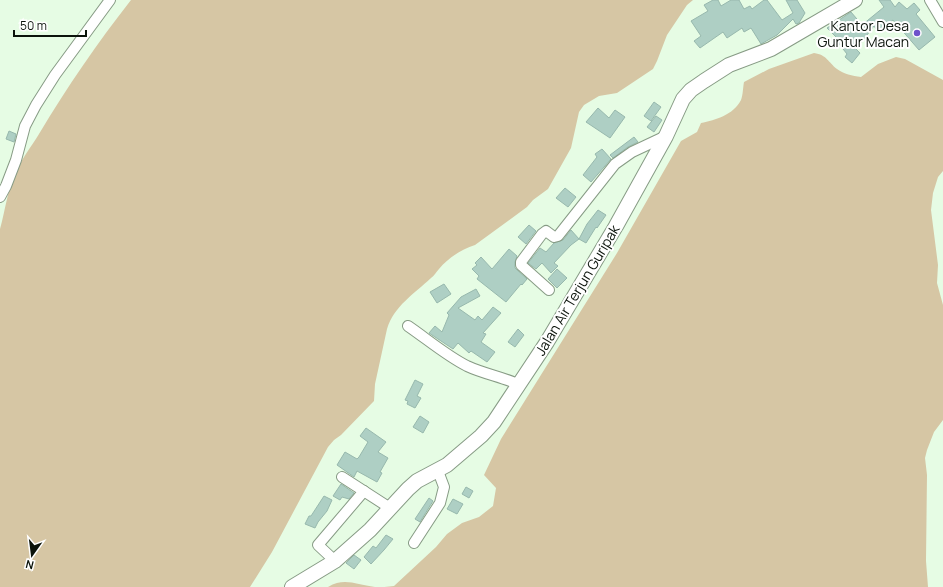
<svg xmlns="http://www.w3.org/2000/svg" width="943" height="587" font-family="Manrope,sans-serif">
<rect width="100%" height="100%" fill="#e6fce4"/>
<g fill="#d6c6a4">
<path d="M131 0H693L687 5 667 35 657 61 653 69 617 93 599 96 584 105 579 112 571 148 548 189 533 200 527 207 475 245C462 249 448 258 439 269 436 272 434 276 431 278 414 294 394 306 387 329L375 384 374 401 341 435 334 440 328 447 272 552 250 587H0V229C5 211 7 193 14 176 20 161 31 147 39 134 67 87 98 42 131 0Z"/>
<path d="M814 53C827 55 828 62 837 69 844 74 852 76 861 77L878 64 896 57 905 59 943 80V171L938 177 933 193 931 210 938 265 937 283 943 305V420L934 432 927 450 925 458 927 475 926 561 928 587H328C345 577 356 585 375 587 381 587 388 587 394 586L436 547 447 534 462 523 479 517 493 506 496 488 484 475 501 439 617 253 681 141 697 132 701 123C716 120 733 115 741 100 743 95 743 87 744 82L769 69Z"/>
</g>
<g fill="#aecfc4" stroke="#97b8ad">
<polygon points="713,0 718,0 721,6 731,0 739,0 744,9 750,6 752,9 764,0 767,0 782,20 793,13 786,0 797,0 805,13 799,23 796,24 793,19 777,35 761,44 751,28 744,32 742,28 727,38 723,32 700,48 694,41 701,36 691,21 708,11 704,5"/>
<polygon points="879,0 890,0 895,7 899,2 907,9 914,3 920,10 916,14 935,37 919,50 893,20 878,32 874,26 856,49 860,53 852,63 845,57 847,54 836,40 838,39 827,28 851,12 862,25 884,7"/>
<polygon points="654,102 661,107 651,121 644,116"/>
<polygon points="598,108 609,118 615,110 625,117 610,138 586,122"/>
<polygon points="656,116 662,120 654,132 647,127"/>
<polygon points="9,131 16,134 14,142 6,139"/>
<polygon points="634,137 638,142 628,147 613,158 610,155"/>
<polygon points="602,149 611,159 591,182 583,175 597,157 595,154"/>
<polygon points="565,188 576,197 568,207 556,198"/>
<polygon points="598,210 606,215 597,228 596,227 586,243 579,239 587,224"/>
<polygon points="529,225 536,231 526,244 518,237"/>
<polygon points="571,230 579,239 571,245 554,263 558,266 551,273 542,263 536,269 528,263 540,248 546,252 554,243 563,240"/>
<polygon points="509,249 517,256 515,262 515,268 527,279 522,285 521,284 506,302 477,279 479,276 472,269 477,265 475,263 481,257 492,269"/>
<polygon points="557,269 567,278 557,288 548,279"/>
<polygon points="444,284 451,294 437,303 430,292"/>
<polygon points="476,289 480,296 458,308 475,320 478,316 482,320 493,307 501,313 483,333 486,334 481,342 495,352 487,362 471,351 469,353 458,343 453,349 429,333 435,326 442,332 449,315 447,313 461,297"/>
<polygon points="518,329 524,335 515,347 508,342"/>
<polygon points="415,380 423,384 417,396 421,398 415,408 407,404 408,401 405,400"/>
<polygon points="420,416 429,422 423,433 413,427"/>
<polygon points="366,428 386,442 378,452 388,458 380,472 382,473 377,482 357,471 354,477 337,465 345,452 357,459 359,457 368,442 360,436"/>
<polygon points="341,484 354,493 349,499 342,497 340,500 333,496"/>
<polygon points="466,487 473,491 469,498 462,494"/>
<polygon points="324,496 332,500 327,511 318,522 315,528 305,524 309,516 311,516"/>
<polygon points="429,498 433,501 420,522 415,519"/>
<polygon points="453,499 463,504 457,514 447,509"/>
<polygon points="386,535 393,539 384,550 371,564 364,557 373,546 376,548"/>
<polygon points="354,555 361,560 354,569 346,563"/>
</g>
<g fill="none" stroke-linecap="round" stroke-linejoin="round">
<g stroke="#879b85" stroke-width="12">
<g id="street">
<polyline points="930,0 943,22"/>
<polyline points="0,197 6,186 16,160 25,126 36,105 55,75 110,0"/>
<polyline points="549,290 521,265 521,262 542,234 546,231 554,237 558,236 615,164 632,152 666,136"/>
<path d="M408 326C427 339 447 356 467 366 484 374 503 377 520 385"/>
<polyline points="342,477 390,508"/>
<polyline points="414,543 440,503 444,487 438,471"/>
<polyline points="335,561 318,545 364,491"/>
</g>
</g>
<g stroke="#879b85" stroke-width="16">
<polyline id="secondary" points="292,587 335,561 370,530 408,489 417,481 447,465 481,436 494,422 547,342 616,226 666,136 683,99 691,90 704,81 729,65 771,49 855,0"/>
</g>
<use href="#street" stroke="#fff" stroke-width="10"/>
<use href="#secondary" stroke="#fff" stroke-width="14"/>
</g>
<circle fill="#6e51cb" stroke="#fff" stroke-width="1.5" cx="917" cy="33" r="4"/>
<g text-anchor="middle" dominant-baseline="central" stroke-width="4" stroke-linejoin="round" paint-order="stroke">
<g font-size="14" fill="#0b130b" stroke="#fff" text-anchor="end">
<text x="909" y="25">Kantor Desa<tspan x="909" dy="16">Guntur Macan</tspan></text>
</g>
<g font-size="14" fill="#0b130b" stroke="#fff">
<text transform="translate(577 290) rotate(-59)">Jalan Air Terjun Guripak</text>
</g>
</g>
<g transform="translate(32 555) rotate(194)" stroke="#ffffff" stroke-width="3" paint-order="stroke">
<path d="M0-3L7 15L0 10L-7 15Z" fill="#0b130b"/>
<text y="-6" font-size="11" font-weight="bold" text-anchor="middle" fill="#0b130b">N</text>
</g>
<path d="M14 30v6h72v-6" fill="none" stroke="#0b130b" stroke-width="2"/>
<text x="20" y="30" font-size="12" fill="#0b130b" stroke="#ffffff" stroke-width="3" paint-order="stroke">50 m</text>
</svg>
